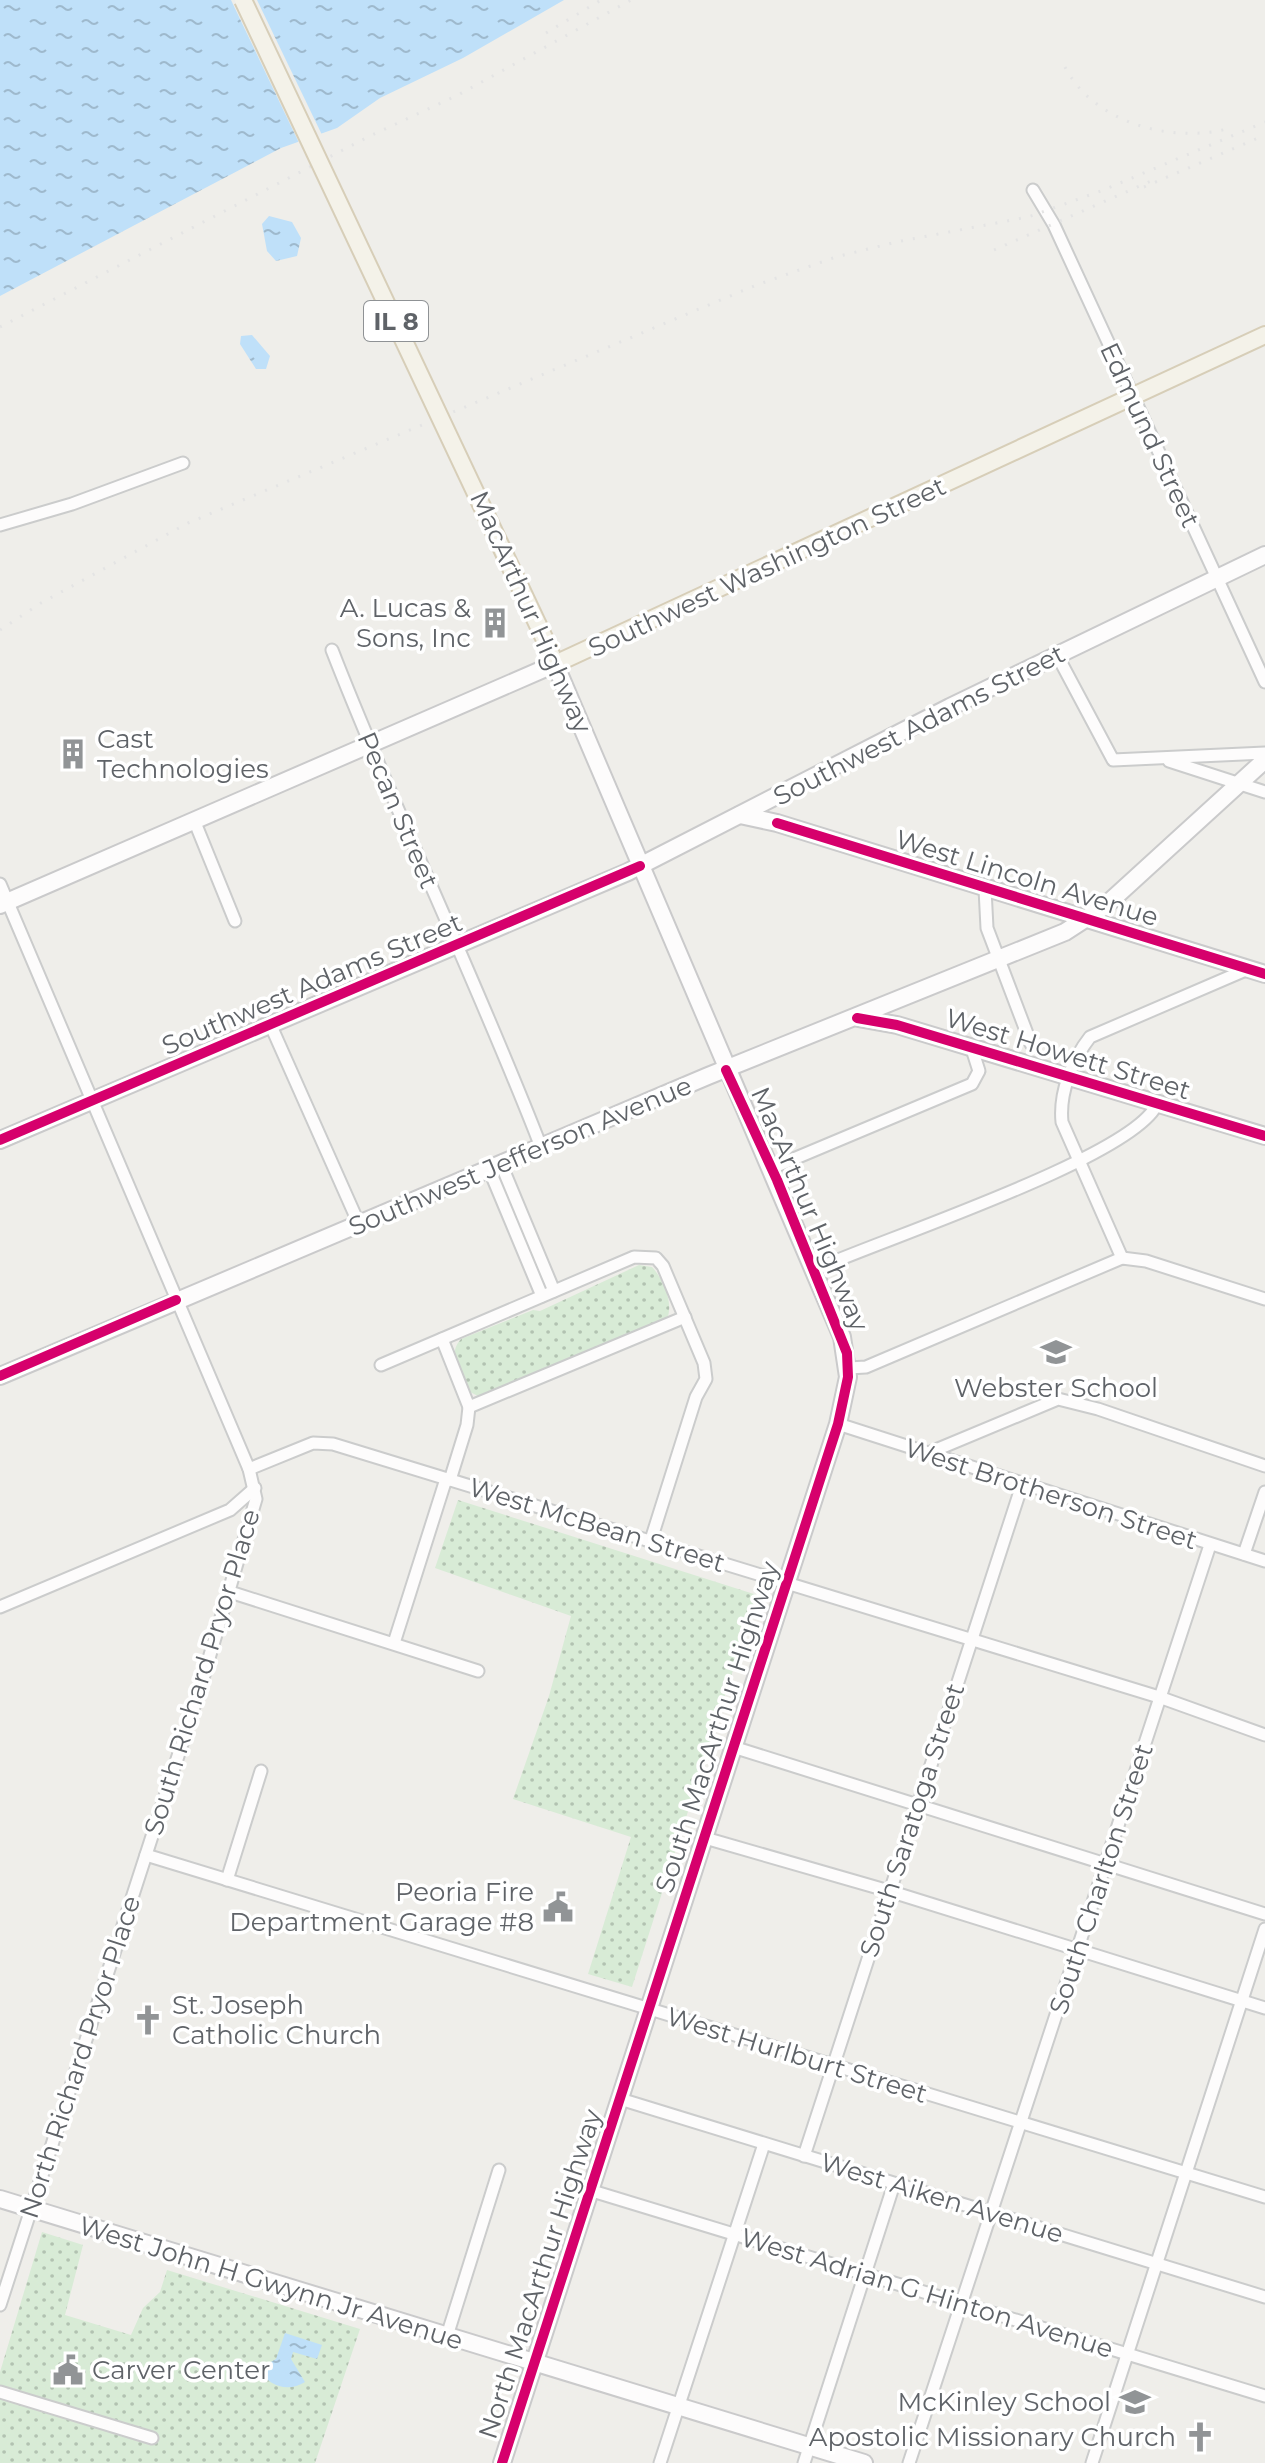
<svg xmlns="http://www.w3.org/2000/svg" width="1265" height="2463" font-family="Montserrat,sans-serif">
<defs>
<pattern id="park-dots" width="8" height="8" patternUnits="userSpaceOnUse" patternTransform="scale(2)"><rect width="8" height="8" fill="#d8ebd6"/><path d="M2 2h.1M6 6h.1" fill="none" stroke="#b2c2b1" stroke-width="1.8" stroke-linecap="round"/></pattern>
<pattern id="water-ripples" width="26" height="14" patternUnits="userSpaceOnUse" patternTransform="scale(2)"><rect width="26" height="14" fill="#bfe0f9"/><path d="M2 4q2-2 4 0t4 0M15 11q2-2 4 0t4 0" fill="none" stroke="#9eb9cd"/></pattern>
</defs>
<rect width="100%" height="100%" fill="#efeeea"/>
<g fill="url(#park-dots)">
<path d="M639 1265 652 1267C663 1279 674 1303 667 1319L495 1389 482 1398 468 1391C461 1374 446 1355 461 1339L533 1310 540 1311Z"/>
<polygon points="458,1500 757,1595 632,1987 588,1974 631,1837 513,1799 549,1696 571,1616 435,1568"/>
<polygon points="42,2232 83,2245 65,2315 131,2335 143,2308 160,2292 167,2270 360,2329 315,2463 0,2463 0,2372"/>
</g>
<g fill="url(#water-ripples)">
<polygon points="0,0 564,0 463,58 380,98 337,128 281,148 0,296"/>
<polygon points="269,216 292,222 301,238 297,256 276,261 267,251 262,224"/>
<polygon points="252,335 270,356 266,369 256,369 240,344 241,336"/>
<path d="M285 2333 322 2345 317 2359 293 2352 291 2359 305 2382C288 2393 268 2386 259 2369L276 2359Z"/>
</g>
<polygon fill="#efeeea" points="231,0 257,0 323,137 300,145"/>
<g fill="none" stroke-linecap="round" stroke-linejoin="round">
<g stroke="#cbcccc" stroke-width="15">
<g id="street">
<polyline points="1033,190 1054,225 1265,682"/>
<polyline points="0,525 72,504 183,463"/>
<path d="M332 650C397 817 476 979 541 1147"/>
<polyline points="1057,655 1113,760 1265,753"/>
<polyline points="1169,761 1265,792"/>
<polyline points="194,820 235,921"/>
<polyline points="0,884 249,1469 256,1499 202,1682 0,2305"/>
<polyline points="985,889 987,928 1031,1044"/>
<polyline points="271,1026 359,1224"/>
<polyline points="501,1164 554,1291"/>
<polyline points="772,1168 972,1084 979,1071 972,1049"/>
<polyline points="489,1169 542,1296"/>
<path d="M1122 1258 1062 1122C1059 1093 1072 1060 1090 1037L1248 969"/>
<path d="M814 1270C880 1240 1128 1159 1156 1106"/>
<polyline points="442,1339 469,1407 467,1425 450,1480"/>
<polyline points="381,1365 634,1257 656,1258 663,1266 704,1363 706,1379 696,1397 650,1543"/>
<polyline points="849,1368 866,1367 1122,1258 1146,1261 1265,1299"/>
<polyline points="469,1407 685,1317"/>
<polyline points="838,1424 1265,1561"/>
<polyline points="926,1454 1058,1399 1098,1409 1265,1466"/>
<polyline points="249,1469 313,1443 333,1444 1159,1697 1265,1735"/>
<polyline points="1244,1554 1265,1492"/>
<polyline points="230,1592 478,1671"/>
<polyline points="0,1607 230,1510 255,1488"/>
<polyline points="394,1643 446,1479"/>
<polyline points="733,1747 1265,1914"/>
<polyline points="705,1838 889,1891 1265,2008"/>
<polyline points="146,1855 1265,2197"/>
<polyline points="227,1880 261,1771"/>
<polyline points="620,2099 1265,2297"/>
<polyline points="804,2156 1022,1485"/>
<polyline points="589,2190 1265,2396"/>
<polyline points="447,2336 499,2170"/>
<polyline points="0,2392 152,2438"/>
<polyline points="660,2463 764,2144"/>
<polyline points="804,2463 894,2184"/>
<polyline points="909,2463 1210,1545"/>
<polyline points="1092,2463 1265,1929"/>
</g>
</g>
<g stroke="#cacacb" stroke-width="20">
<g id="secondary">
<polyline points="740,815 777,823 1265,974"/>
<polyline points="0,905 555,664 842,1337 848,1377 838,1424 502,2463"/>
<polyline points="858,1018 897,1025 1265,1136"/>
<polyline points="0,1140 628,872 950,707 1265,555"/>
<polyline points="0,1376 708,1076 1065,932 1105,906 1265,760"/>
<polyline points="0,2199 864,2463"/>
</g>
</g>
<g stroke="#d7ceb8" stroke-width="20">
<polyline id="primary" points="546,642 555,664 1265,335"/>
</g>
<use href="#street" stroke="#fdfcfc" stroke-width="11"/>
<use href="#secondary" stroke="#fdfcfc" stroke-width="16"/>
<use href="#primary" stroke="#f4f2e9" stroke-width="16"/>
<g stroke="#e4e4e4" stroke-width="3" stroke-dasharray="2 10" stroke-linecap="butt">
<polyline points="546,33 601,0"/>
<path d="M1065 67C1094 123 1170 143 1227 129"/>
<polyline points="1144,187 1265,135"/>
<polyline points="994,250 1151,181"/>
<polyline points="0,327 370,136 458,95 631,0"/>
<polyline points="0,630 41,603 188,523 754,286 836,257 896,242 1028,217 1101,191 1265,122"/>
</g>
<g stroke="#d7ceb8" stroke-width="20" stroke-linecap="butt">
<polyline id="primary-bridge" points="243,0 546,642"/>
</g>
<use href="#primary-bridge" stroke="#f4f2e9" stroke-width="16"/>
<g stroke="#fff" stroke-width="15">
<g id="cycleway">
<polyline points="777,823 1265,974"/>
<polyline points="857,1018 897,1025 1265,1136"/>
<polyline points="0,1140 640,866"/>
<polyline points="0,1376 176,1300"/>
<polyline points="502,2463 838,1424 848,1377 847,1353 777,1180 726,1070"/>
</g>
</g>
<use href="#cycleway" stroke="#d6006c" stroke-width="10"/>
</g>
<defs>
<g id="building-bare" transform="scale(2.4)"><path d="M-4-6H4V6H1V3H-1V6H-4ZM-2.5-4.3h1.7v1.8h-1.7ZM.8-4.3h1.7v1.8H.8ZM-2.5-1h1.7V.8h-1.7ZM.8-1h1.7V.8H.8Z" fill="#919496" stroke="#fff" stroke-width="2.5" paint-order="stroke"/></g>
<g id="school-bare" transform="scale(2.4)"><path d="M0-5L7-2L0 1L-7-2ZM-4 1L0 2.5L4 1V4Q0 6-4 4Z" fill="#919496" stroke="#fff" stroke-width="2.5" paint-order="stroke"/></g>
<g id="civic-bare" transform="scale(2.4)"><path d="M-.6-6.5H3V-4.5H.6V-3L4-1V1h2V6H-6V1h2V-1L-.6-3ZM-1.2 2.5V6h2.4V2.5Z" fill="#919496" stroke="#fff" stroke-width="2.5" paint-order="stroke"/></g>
<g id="church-bare" transform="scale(2.4)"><path d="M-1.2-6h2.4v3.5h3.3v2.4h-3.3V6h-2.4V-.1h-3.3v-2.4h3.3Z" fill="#919496" stroke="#fff" stroke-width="2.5" paint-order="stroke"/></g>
</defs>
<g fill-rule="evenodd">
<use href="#building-bare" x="495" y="623"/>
<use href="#building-bare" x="73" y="754"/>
<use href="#school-bare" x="1056" y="1352"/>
<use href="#civic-bare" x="558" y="1907"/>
<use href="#church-bare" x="148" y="2020"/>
<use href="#civic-bare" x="68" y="2370"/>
<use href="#school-bare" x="1135" y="2402"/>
<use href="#church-bare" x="1200" y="2437"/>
</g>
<g text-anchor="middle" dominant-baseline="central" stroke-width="7" stroke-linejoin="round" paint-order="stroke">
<rect fill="#fff" stroke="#8f9295" stroke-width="2" x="364" y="301" width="64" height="40" rx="6"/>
<g font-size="24" font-weight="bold" fill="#5f6368">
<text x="396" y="321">IL 8</text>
</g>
<g font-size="26" fill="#5f6368" stroke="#fff">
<text transform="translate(1150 435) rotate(65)">Edmund Street</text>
<text transform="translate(767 567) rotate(-25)">Southwest Washington Street</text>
<text transform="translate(531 612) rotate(66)">MacArthur Highway</text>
<text transform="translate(919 725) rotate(-27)">Southwest Adams Street</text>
<text transform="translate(398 810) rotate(67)">Pecan Street</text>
<text transform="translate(1027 878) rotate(17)">West Lincoln Avenue</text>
<text transform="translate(312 984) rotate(-23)">Southwest Adams Street</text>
<text transform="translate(1068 1054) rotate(17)">West Howett Street</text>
<text transform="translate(520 1156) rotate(-23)">Southwest Jefferson Avenue</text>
<text transform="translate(810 1209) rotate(67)">MacArthur Highway</text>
<text transform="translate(1051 1494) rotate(18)">West Brotherson Street</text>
<text transform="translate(597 1525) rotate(17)">West McBean Street</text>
<text transform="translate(202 1672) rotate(-73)">South Richard Pryor Place</text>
<text transform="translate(717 1727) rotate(-72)">South MacArthur Highway</text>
<text transform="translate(912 1820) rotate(-72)">South Saratoga Street</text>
<text transform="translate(1101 1879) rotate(-72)">South Charlton Street</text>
<text transform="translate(797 2055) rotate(17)">West Hurlburt Street</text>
<text transform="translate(80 2057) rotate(-72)">North Richard Pryor Place</text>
<text transform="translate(942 2198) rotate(17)">West Aiken Avenue</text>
<text transform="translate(540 2274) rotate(-72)">North MacArthur Highway</text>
<text transform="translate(271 2283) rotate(17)">West John H Gwynn Jr Avenue</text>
<text transform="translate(927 2293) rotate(17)">West Adrian G Hinton Avenue</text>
</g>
<g font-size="26" fill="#5f6368" stroke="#fff" text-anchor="end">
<text x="471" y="608">A. Lucas &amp;<tspan x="471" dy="30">Sons, Inc</tspan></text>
<text x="97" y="739" text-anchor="start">Cast<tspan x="97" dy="30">Technologies</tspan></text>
<text x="1056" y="1388" text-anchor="middle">Webster School</text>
<text x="534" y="1892">Peoria Fire<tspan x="534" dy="30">Department Garage #8</tspan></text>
<text x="172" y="2005" text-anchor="start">St. Joseph<tspan x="172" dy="30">Catholic Church</tspan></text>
<text x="92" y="2370" text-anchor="start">Carver Center</text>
<text x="1111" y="2402">McKinley School</text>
<text x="1176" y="2437">Apostolic Missionary Church</text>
</g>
</g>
</svg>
